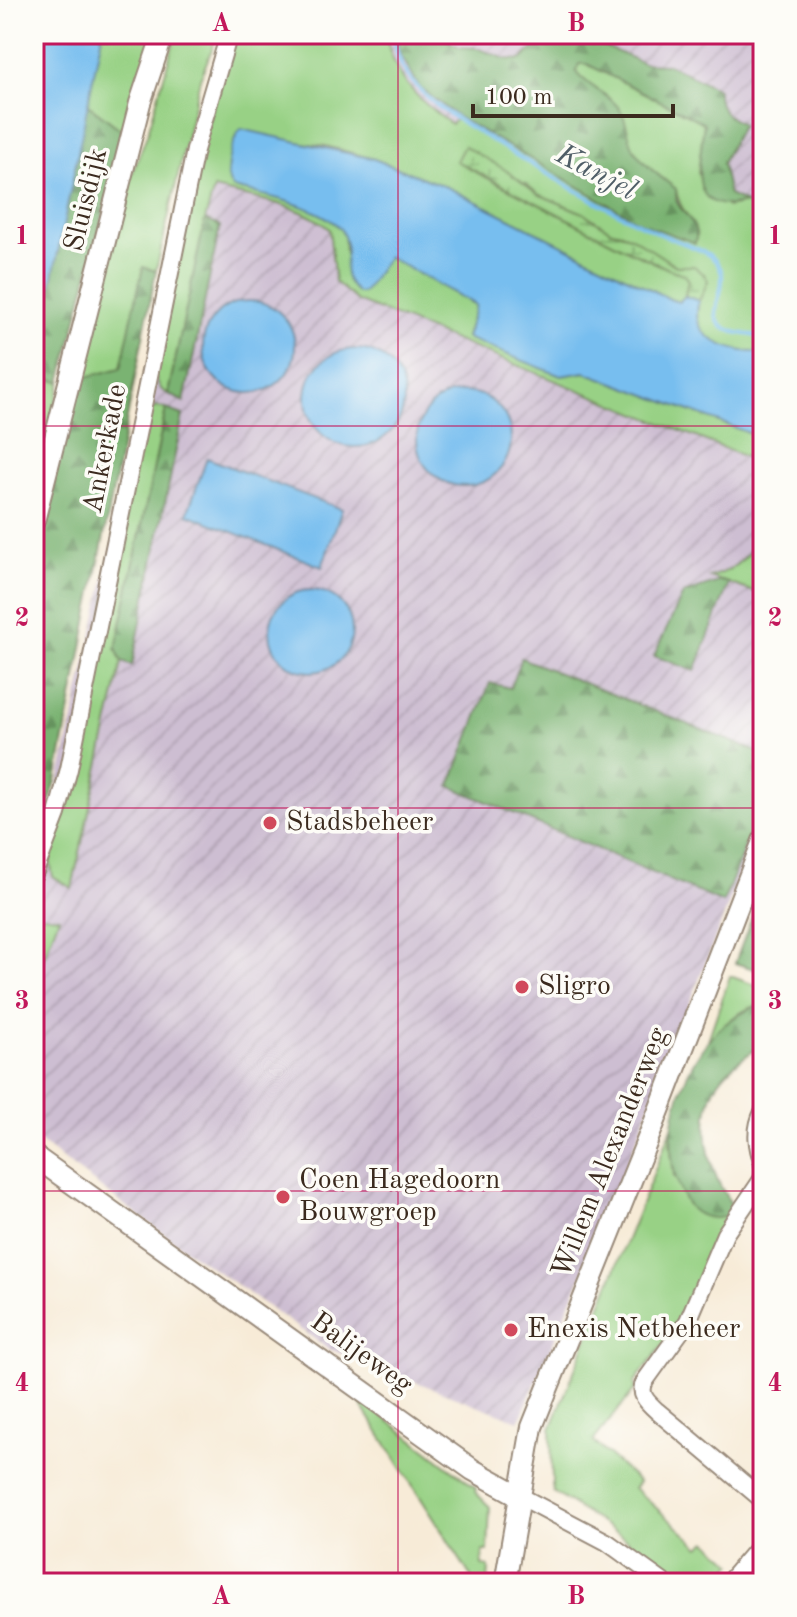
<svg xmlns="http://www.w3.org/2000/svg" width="797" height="1617" font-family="'Old Standard TT',serif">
<defs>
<pattern id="industrial-furrows" width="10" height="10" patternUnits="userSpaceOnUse" patternTransform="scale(2)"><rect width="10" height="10" fill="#cdbed2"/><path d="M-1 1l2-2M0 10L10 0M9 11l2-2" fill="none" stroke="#b1a3b4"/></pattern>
<pattern id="forest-firs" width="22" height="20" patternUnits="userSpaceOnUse" patternTransform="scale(2)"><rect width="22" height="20" fill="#7ab372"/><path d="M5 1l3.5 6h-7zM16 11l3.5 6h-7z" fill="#65925d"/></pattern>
<pattern id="wetland-marsh" width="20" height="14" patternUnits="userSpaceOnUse" patternTransform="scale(2)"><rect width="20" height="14" fill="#98d185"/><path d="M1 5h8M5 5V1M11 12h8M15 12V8" fill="none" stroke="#7daa6c"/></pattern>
</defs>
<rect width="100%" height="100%" fill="#fdfcf7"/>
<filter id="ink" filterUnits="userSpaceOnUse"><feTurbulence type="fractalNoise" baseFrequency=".0125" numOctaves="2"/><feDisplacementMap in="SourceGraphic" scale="16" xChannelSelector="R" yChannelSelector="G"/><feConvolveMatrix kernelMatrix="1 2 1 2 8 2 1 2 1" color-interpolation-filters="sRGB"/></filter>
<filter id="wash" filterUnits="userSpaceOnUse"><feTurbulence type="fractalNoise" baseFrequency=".006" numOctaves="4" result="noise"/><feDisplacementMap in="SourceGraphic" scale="32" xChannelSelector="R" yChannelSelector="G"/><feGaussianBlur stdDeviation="1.8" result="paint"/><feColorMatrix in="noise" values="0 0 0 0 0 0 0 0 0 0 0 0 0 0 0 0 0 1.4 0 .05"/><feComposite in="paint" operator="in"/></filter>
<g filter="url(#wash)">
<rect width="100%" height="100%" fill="#f7ebd7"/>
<polygon fill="url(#industrial-furrows)" points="229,34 763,34 763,816 597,1240 519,1421 329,1349 169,1238 34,1138 34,890"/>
<g fill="#98d185" stroke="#6a7e52" stroke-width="2">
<polygon points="102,34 155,34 124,132 87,104"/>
<polygon points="176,34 218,34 200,79 156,271 143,268 121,369 74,380 116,216 148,132"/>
<path d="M234 34H386C392 75 418 101 451 124L458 117 643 224 697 235C691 218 678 207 676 189 661 177 644 166 634 149 627 137 628 120 618 108 606 92 587 87 576 71L579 64H587L704 123 698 173 727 207 746 203 763 211V352C740 354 707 347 698 322 695 313 699 306 699 297 698 287 695 276 693 266H677L622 233 612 231 583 213 538 194 526 184 466 167 628 250 671 270 685 274 688 280 685 296 679 302 672 300 449 188 374 159 326 146 236 135 227 174 234 188C264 195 326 204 343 233 346 239 344 245 345 252 349 265 358 280 363 292L387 256 476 305 466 337 561 376 585 372 749 433 763 432V464L357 301 335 282 329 229C300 203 252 199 214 189L205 220 168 394 161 389 151 369 194 170Z"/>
<polygon points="34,376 61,382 34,486"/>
<polygon points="157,407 166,409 116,649 122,662 72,888 53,877 50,861 74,763 143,412"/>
<path d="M763 529V595L710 577C735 571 753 553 763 529Z"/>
<polygon points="34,914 59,917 34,983"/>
<path d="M730 976 763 988V1005C740 1007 724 1026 708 1040Z"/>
<polygon points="673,1125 670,1142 674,1177 718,1218 728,1215 684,1317 634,1383 636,1388 593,1441 639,1482 634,1488 700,1547 707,1541 733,1563 713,1583 685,1583 620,1535 553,1492 552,1484 551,1429"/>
<polygon points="355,1395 476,1488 475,1492 490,1507 488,1551 483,1551 482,1566 489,1567 488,1583 475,1583"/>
</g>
<g fill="url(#forest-firs)" stroke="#5a6e48" stroke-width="2">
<path d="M396 34H437L459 47 477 48 506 59 521 60 540 42 544 34H576L643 63 668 64 718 89C717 108 725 116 742 124L722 163 729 195 746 203C683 217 701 161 704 123L587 64H579L576 71C587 87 607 92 619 108 628 120 627 137 634 149 644 166 661 177 676 189 676 193 676 198 677 202 684 217 701 224 695 243L643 224 458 117 420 88 399 52Z"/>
<polygon points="87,104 124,132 61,382 34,376 34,371"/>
<polygon points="205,220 220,226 184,402 168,394"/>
<polygon points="143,267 156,271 56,780 34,858 34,535 74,380 121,368"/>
<polygon points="166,409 183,415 132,666 122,662 116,649"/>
<polygon points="721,581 729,583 695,671 654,656 683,594"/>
<polygon points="521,658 763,754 763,800 723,903 450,786 490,683 510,688"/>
<polygon points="763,887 763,972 735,963"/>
<path d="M758 1005H763V1045C749 1054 735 1062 724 1075 693 1111 707 1174 734 1207 728 1215 724 1218 714 1218 696 1217 689 1209 682 1194 659 1146 676 1082 708 1041 721 1024 739 1014 758 1005Z"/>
</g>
<polygon fill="url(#wetland-marsh)" stroke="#6a7e52" stroke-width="2" points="464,146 504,169 538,194 583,213 612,231 630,236 676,266 694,266 705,275 708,281 699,301 685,296 688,280 685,274 671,270 628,250 456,161"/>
<g fill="#77beef" stroke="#597486" stroke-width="2">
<polygon points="34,34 102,34 34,371"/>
<path d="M241 129 374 159 449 188 672 300 679 302 685 296 699 301C687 339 734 354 763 352V432L749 433 585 372 561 376 466 338 476 305 388 257 363 293H358C335 274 352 258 344 236 335 208 259 194 233 188 221 175 231 142 241 129Z"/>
<circle cx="249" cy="347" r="46"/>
<circle cx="355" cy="398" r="49"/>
<circle cx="464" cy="439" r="47"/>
<polygon points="207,458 342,509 322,567 187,514"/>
<circle cx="311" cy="631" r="41"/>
</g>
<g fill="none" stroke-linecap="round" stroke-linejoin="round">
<path stroke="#77beef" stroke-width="4" d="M394 34C395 48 399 63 407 74 427 104 459 120 488 138 542 171 597 204 654 231 670 239 688 244 704 252 757 281 667 331 763 336"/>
</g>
</g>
<g filter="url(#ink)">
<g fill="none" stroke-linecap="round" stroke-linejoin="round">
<g stroke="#998a7a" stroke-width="20">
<g id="minor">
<polyline points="34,874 57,814 69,769 195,150 229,34"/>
<path d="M763 1112C754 1130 757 1146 763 1164"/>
<path d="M763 1178 725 1234 688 1321 645 1381C638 1394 647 1402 657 1411L763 1500"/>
<polyline points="518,1495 607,1542 664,1583"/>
<polyline points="728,1583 763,1542"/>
</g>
</g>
<g stroke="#998a7a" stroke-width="24">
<g id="tertiary">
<polyline points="34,521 140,103 163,34"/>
<polyline points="34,1156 473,1470 518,1495"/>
<polyline points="505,1583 532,1427 653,1126 763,841"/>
</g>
</g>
<use href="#minor" stroke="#fff" stroke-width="16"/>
<use href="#tertiary" stroke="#fff" stroke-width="20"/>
</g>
</g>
<path fill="none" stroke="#c2185b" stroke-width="2" stroke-opacity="0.55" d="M398 34V1583M34 426H763M34 808H763M34 1191H763"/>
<g fill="#d1495b" stroke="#fdfcf7" stroke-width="3">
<circle cx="270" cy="823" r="8"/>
<circle cx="522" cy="987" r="8"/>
<circle cx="283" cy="1197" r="8"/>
<circle cx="511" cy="1330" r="8"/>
</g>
<g text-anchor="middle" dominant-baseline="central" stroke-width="7" stroke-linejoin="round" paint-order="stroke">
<g font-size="28" fill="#3b2a1e" stroke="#fdfcf7">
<text transform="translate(87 200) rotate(-76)">Sluisdijk</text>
<text transform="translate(106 449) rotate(-79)">Ankerkade</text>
<text transform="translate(611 1153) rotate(-68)">Willem Alexanderweg</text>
<text transform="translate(361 1354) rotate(36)">Balijeweg</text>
</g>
<g font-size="28" fill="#3b2a1e" stroke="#fdfcf7" text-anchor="start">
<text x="286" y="823">Stadsbeheer</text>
<text x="538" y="987">Sligro</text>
<text x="299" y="1181">Coen Hagedoorn<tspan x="299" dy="32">Bouwgroep</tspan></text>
<text x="527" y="1330">Enexis Netbeheer</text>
</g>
<g font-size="30" font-style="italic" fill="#505e67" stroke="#fdfcf7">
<text transform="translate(596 173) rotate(28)">Kanjel</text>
</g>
</g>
<rect width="797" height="1617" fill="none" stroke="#fdfcf7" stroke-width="88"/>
<path d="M473 104v12h200v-12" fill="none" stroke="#3b2a1e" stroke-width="4"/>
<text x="485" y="104" font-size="24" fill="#3b2a1e" stroke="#fdfcf7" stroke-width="6" paint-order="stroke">100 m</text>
<rect x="44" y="44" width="709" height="1529" fill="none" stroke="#c2185b" stroke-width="3"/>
<g font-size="26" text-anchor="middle" font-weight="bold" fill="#c2185b">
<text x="221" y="31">A</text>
<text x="576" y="31">B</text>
<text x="22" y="244">1</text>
<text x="775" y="244">1</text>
<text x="22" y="626">2</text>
<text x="775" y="626">2</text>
<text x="22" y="1009">3</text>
<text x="775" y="1009">3</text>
<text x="22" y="1391">4</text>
<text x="775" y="1391">4</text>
<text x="221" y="1604">A</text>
<text x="576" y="1604">B</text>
</g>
</svg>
